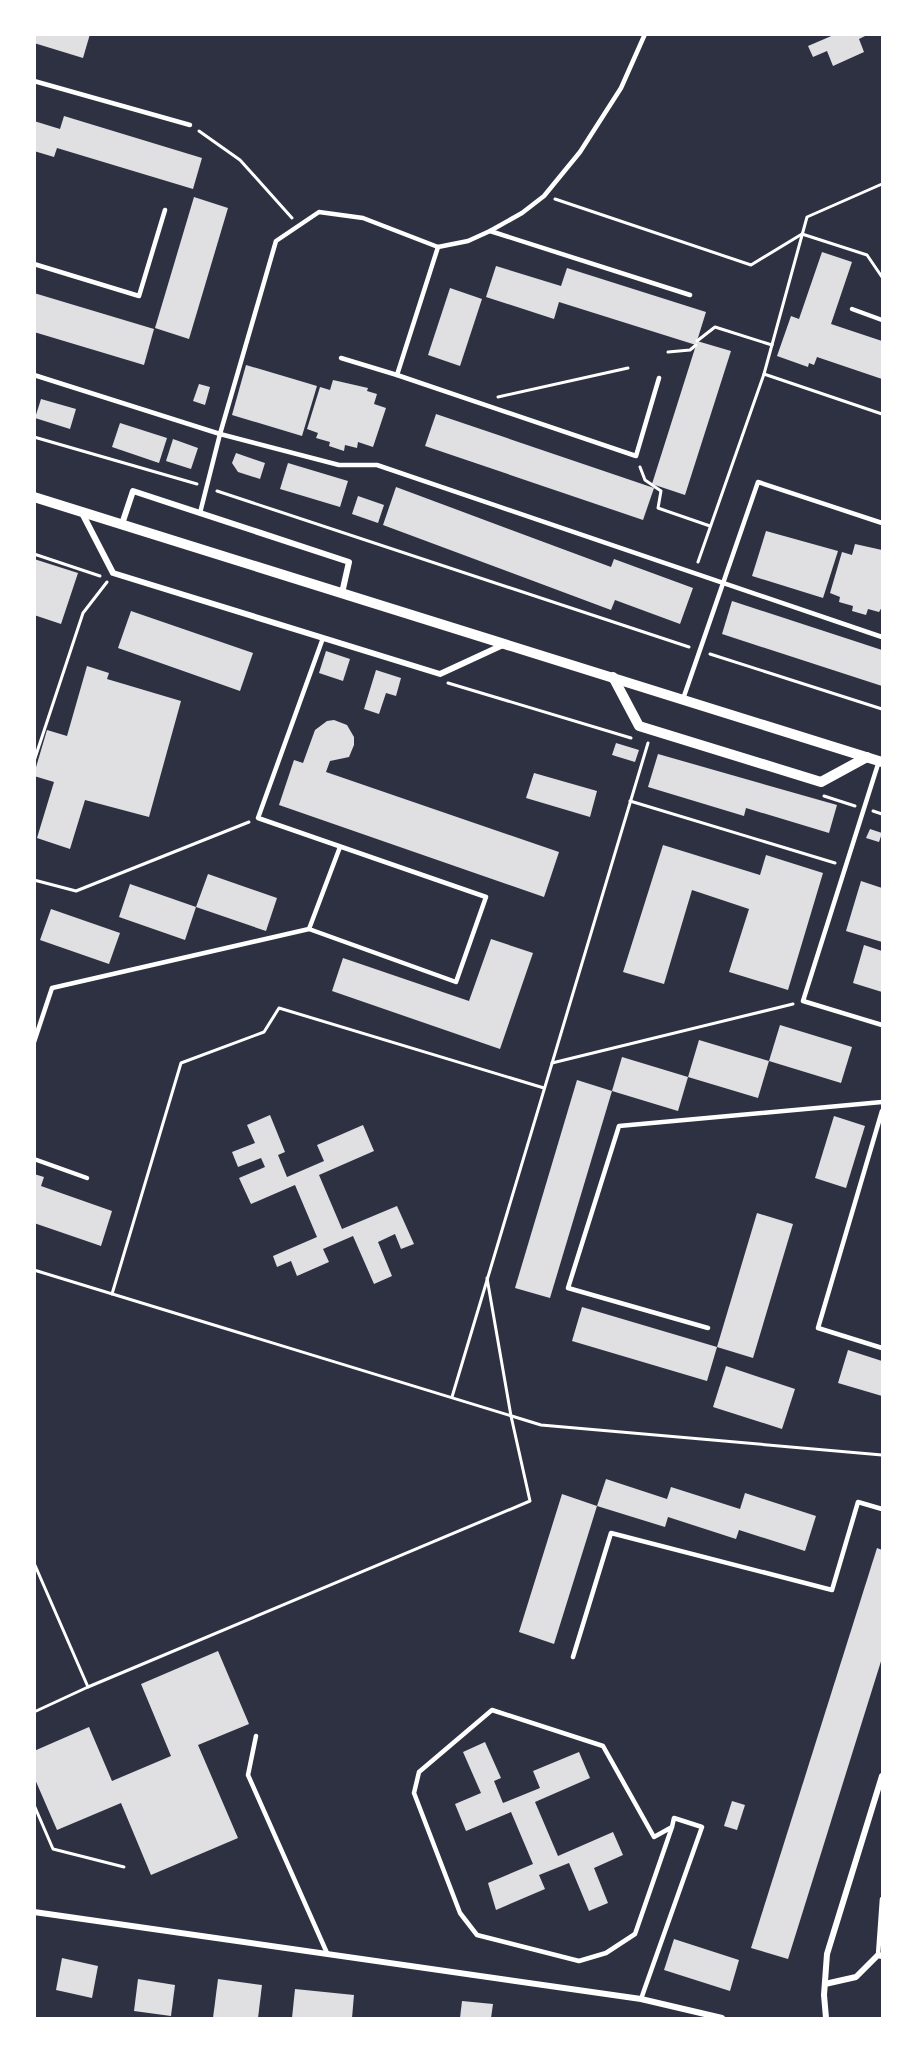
<svg xmlns="http://www.w3.org/2000/svg" width="917" height="2053" font-family="Inter,sans-serif">
<rect width="100%" height="100%" fill="#2d3142"/>
<g fill="#e0e0e3">
<polygon points="34,34 90,34 83,58 34,43"/>
<polygon points="836,34 869,34 859,39 864,52 833,66 827,51 813,57 808,46"/>
<polygon points="64,116 202,158 193,189 57,148 54,157 34,151 34,121 60,129"/>
<polygon points="194,197 228,208 189,339 155,328"/>
<polygon points="822,252 852,262 831,324 882,341 882,379 817,357 814,365 809,363 808,367 777,356 791,316 799,319"/>
<polygon points="496,266 561,286 567,268 706,312 697,341 731,351 685,495 652,484 696,345 559,302 554,319 486,297"/>
<polygon points="450,288 482,299 460,366 428,355"/>
<polygon points="34,293 154,329 144,365 34,332"/>
<polygon points="246,365 317,386 302,436 232,415"/>
<polygon points="333,380 368,388 367,391 377,394 374,404 386,408 373,447 358,442 357,448 345,445 344,451 329,446 330,442 316,438 318,433 307,429 320,387 330,390"/>
<polygon points="199,384 210,387 205,405 193,401"/>
<polygon points="41,399 76,409 70,429 35,418"/>
<polygon points="436,414 654,488 643,520 425,446"/>
<polygon points="120,423 167,438 159,463 112,447"/>
<polygon points="173,439 198,448 191,469 166,461"/>
<polygon points="236,453 265,463 260,479 238,472 232,463"/>
<polygon points="288,463 348,481 340,507 280,489"/>
<polygon points="396,487 611,567 614,559 693,588 680,624 615,600 611,610 383,525"/>
<polygon points="358,496 384,505 378,523 352,514"/>
<polygon points="766,531 838,551 823,598 752,576"/>
<polygon points="855,544 882,550 882,607 879,612 868,609 866,615 852,611 853,606 839,602 840,597 830,593 842,552 852,555"/>
<polygon points="34,559 78,573 61,624 34,615"/>
<polygon points="732,601 882,650 882,686 722,634"/>
<polygon points="131,611 253,653 240,691 118,648"/>
<polygon points="326,651 350,659 343,681 319,673"/>
<polygon points="87,666 109,673 107,679 181,701 149,817 85,800 70,849 37,838 54,782 34,776 34,774 47,730 67,736"/>
<polygon points="376,670 401,678 396,696 386,693 379,714 364,709"/>
<polygon points="334,720 347,725 354,737 354,745 349,757 330,761 326,772 559,852 544,897 279,805 294,760 303,763 315,730 327,721"/>
<polygon points="616,743 639,750 635,762 612,755"/>
<polygon points="658,754 837,805 829,833 746,808 744,816 648,787"/>
<polygon points="534,773 597,791 590,817 526,798"/>
<polygon points="870,829 882,833 879,842 866,838"/>
<polygon points="663,845 760,875 766,855 823,873 788,990 729,972 749,909 692,890 664,984 623,972"/>
<polygon points="208,874 277,898 266,931 196,907 185,940 119,917 130,884 196,907"/>
<polygon points="861,881 882,888 882,942 846,931"/>
<polygon points="51,909 120,933 109,964 40,940"/>
<polygon points="491,939 533,953 500,1049 332,991 343,958 469,1001"/>
<polygon points="864,945 882,951 882,992 853,983"/>
<polygon points="780,1025 852,1047 841,1083 769,1061"/>
<polygon points="699,1040 769,1061 758,1098 688,1077"/>
<polygon points="622,1057 688,1077 678,1111 612,1091"/>
<polygon points="577,1080 612,1091 550,1298 515,1288"/>
<polygon points="270,1115 285,1152 278,1155 287,1177 324,1161 317,1145 363,1125 374,1151 319,1175 342,1229 397,1206 414,1244 401,1249 395,1234 378,1242 392,1276 374,1284 353,1236 323,1249 329,1262 297,1276 291,1261 277,1267 273,1256 317,1237 295,1185 251,1204 239,1178 265,1167 261,1158 238,1167 232,1152 255,1143 247,1125"/>
<polygon points="834,1116 865,1126 846,1188 815,1178"/>
<polygon points="34,1174 44,1177 41,1186 112,1211 101,1246 34,1223"/>
<polygon points="757,1213 793,1224 753,1358 717,1347 707,1381 572,1341 582,1307 717,1347"/>
<polygon points="848,1350 882,1361 882,1396 838,1383"/>
<polygon points="726,1366 795,1389 782,1429 713,1407"/>
<polygon points="606,1479 667,1499 671,1487 740,1509 745,1493 816,1516 805,1551 739,1530 736,1539 668,1517 665,1527 597,1506 554,1644 519,1632 562,1494 597,1506"/>
<polygon points="877,1548 882,1550 882,1658 788,1959 751,1948"/>
<polygon points="218,1651 249,1724 198,1745 238,1838 151,1875 121,1803 57,1830 34,1777 34,1751 89,1727 112,1781 171,1756 141,1684"/>
<polygon points="485,1742 501,1778 494,1781 503,1803 540,1788 533,1771 579,1752 590,1778 535,1802 558,1856 613,1832 623,1855 594,1868 608,1903 589,1911 569,1863 539,1875 545,1889 496,1910 488,1883 533,1864 511,1812 466,1831 455,1804 481,1793 463,1752"/>
<polygon points="732,1801 745,1805 737,1830 724,1826"/>
<polygon points="674,1939 739,1960 730,1991 664,1970"/>
<polygon points="62,1958 98,1966 92,1998 56,1990"/>
<polygon points="138,1979 175,1985 171,2016 134,2011"/>
<polygon points="218,1979 262,1985 258,2018 213,2018"/>
<polygon points="295,1989 354,1995 352,2018 292,2018"/>
<polygon points="462,2001 493,2004 491,2018 460,2018"/>
</g>
<g fill="none" stroke-linecap="round" stroke-linejoin="round">
<g stroke="#fff" stroke-width="3">
<polyline points="199,131 240,160 292,218"/>
<polyline points="555,199 751,265 802,234 867,255 882,277"/>
<polyline points="697,341 715,327 772,345"/>
<polyline points="668,352 690,350 696,345"/>
<polyline points="764,374 882,414"/>
<polyline points="498,397 628,368"/>
<polyline points="34,437 197,484"/>
<polyline points="640,467 645,480 661,491 658,508 710,526"/>
<polyline points="217,491 689,647"/>
<polyline points="34,554 100,576"/>
<polyline points="698,562 764,374 807,217 882,184"/>
<polyline points="710,654 882,709"/>
<polyline points="448,683 631,738"/>
<polyline points="34,761 83,613 107,582"/>
<polyline points="824,796 855,806"/>
<polyline points="630,801 835,863"/>
<polyline points="873,811 882,814"/>
<polyline points="34,880 76,891 249,822"/>
<polyline points="552,1063 793,1004"/>
<polyline points="34,1270 541,1425 882,1455"/>
<polyline points="112,1294 181,1063 264,1032 279,1008 544,1088"/>
<polyline points="452,1397 648,743"/>
<polyline points="34,1563 88,1687 34,1712"/>
<polyline points="88,1687 530,1501 511,1416 487,1278"/>
<polyline points="34,1805 53,1849 124,1867"/>
</g>
<g stroke="#fff" stroke-width="4.5">
<polyline points="34,81 190,125"/>
<polyline points="490,231 690,295"/>
<polyline points="438,247 397,375 636,456 659,378"/>
<polyline points="34,264 139,296 165,210"/>
<polyline points="852,309 882,320"/>
<polyline points="341,358 397,375"/>
<polyline points="34,375 220,434 339,465 377,465 882,637"/>
<polyline points="200,513 220,434 276,241 319,212 363,218 438,247 468,241 490,231 522,213 544,196 580,152 621,88 645,34"/>
<polyline points="323,638 258,818 486,897 456,982 309,929 340,847"/>
<polyline points="683,699 758,482 882,523"/>
<polyline points="879,761 803,1001 882,1025"/>
<polyline points="34,1042 52,988 309,929"/>
<polyline points="882,1111 818,1328 882,1348"/>
<polyline points="34,1159 87,1178"/>
<polyline points="708,1328 568,1288 619,1126 882,1102"/>
<polyline points="573,1657 611,1533 832,1590 858,1502 882,1509"/>
<polyline points="256,1736 248,1775 327,1953"/>
<polyline points="878,1955 882,1899"/>
<polyline points="641,1999 702,1827 674,1818 672,1827 635,1934 606,1953 579,1961 477,1935 460,1913 414,1793 419,1772 492,1710 603,1746 654,1837 672,1827"/>
</g>
<g stroke="#fff" stroke-width="6">
<polyline points="82,513 113,573 440,674 505,644"/>
<polyline points="122,524 133,491 349,562 342,593"/>
<polyline points="34,1912 641,1999 722,2018"/>
<polyline points="825,1984 856,1977 878,1955 882,1956"/>
<polyline points="826,2018 824,1995 827,1954 882,1776"/>
</g>
<g stroke="#fff" stroke-width="10">
<polyline points="34,497 882,762"/>
<polyline points="613,677 639,726 821,782 867,757"/>
</g>
</g>
<rect width="917" height="2053" fill="none" stroke="#ffffff" stroke-width="72"/>
</svg>
